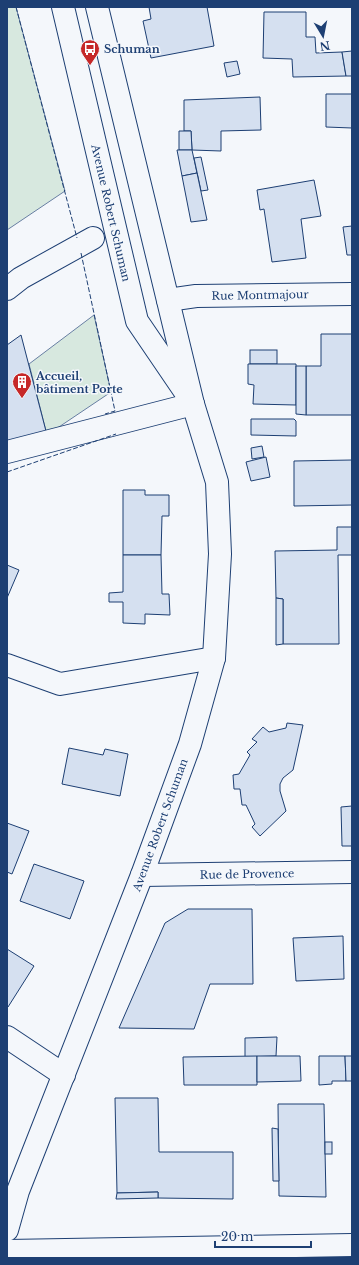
<svg xmlns="http://www.w3.org/2000/svg" width="359" height="1265" font-family="'Libre Baskerville',serif">
<rect width="100%" height="100%" fill="#f4f7fb"/>
<g fill="#d7e8df" stroke="#687fa3">
<polygon points="7,7 16,7 65,191 7,230"/>
<polygon points="94,315 111,392 47,435 29,364"/>
</g>
<g fill="#d5e0f0" stroke="#1d3f73">
<polygon points="149,7 207,7 214,46 151,58 143,21 151,19"/>
<polygon points="264,12 306,12 306,37 315,37 316,53 342,52 346,76 293,77 292,59 263,58"/>
<polygon points="352,51 352,76 346,76 342,52"/>
<polygon points="237,61 240,74 227,77 224,63"/>
<polygon points="326,94 352,94 352,128 326,127"/>
<polygon points="260,97 261,130 221,131 221,151 192,150 191,131 184,131 184,100"/>
<polygon points="179,131 191,131 192,150 179,150"/>
<polygon points="177,150 192,150 197,173 182,176"/>
<polygon points="201,157 208,190 201,191 194,158"/>
<polygon points="197,173 207,220 191,222 182,176"/>
<polygon points="314,180 321,216 301,219 306,258 272,262 264,209 260,210 257,190"/>
<polygon points="352,226 352,255 347,255 343,227"/>
<polygon points="321,334 352,334 352,415 306,415 306,366 321,366"/>
<polygon points="21,335 47,435 7,446 7,345"/>
<rect x="250" y="350" width="27" height="14"/>
<polygon points="248,364 296,364 296,405 253,404 254,385 248,384"/>
<polygon points="296,366 306,366 306,415 296,414"/>
<polygon points="251,419 294,419 296,421 296,436 251,435"/>
<polygon points="262,446 264,457 252,459 251,448"/>
<polygon points="266,457 270,477 251,481 246,462"/>
<polygon points="352,460 352,505 294,506 294,461"/>
<polygon points="123,490 145,490 145,495 169,495 169,516 162,516 161,555 123,555"/>
<polygon points="337,527 352,527 352,555 338,555 339,644 283,644 283,599 276,598 275,551 337,550"/>
<polygon points="123,555 161,555 162,594 169,594 170,615 145,614 145,624 123,623 123,602 109,602 109,593 123,592"/>
<polygon points="7,565 19,570 7,598"/>
<polygon points="276,598 283,599 283,644 276,645"/>
<polygon points="287,723 303,725 293,770 283,778 280,784 280,791 286,811 260,836 252,827 255,824 246,805 242,805 240,789 234,789 233,775 239,774 250,755 247,752 257,742 252,739 263,727 269,732 286,728"/>
<polygon points="69,748 103,755 105,749 128,754 120,796 62,784"/>
<polygon points="352,806 352,846 342,846 341,807"/>
<polygon points="7,823 29,831 12,874 7,872"/>
<polygon points="34,864 84,881 70,919 20,901"/>
<polygon points="188,909 252,909 253,984 210,984 194,1029 119,1028 165,923"/>
<polygon points="343,936 344,979 296,981 293,938"/>
<polygon points="7,949 34,966 8,1007 7,1006"/>
<polygon points="277,1037 276,1056 245,1057 245,1038"/>
<polygon points="257,1056 257,1085 184,1085 183,1057"/>
<polygon points="257,1056 300,1056 301,1081 257,1082"/>
<polygon points="319,1056 345,1056 346,1081 332,1081 332,1084 319,1085"/>
<polygon points="345,1056 352,1056 352,1081 346,1081"/>
<polygon points="115,1098 158,1098 159,1152 233,1152 233,1199 158,1198 158,1192 117,1193"/>
<polygon points="278,1104 324,1104 326,1197 279,1196"/>
<polygon points="272,1128 278,1129 279,1181 273,1181"/>
<rect x="325" y="1142" width="7" height="12"/>
<polygon points="158,1192 158,1198 116,1199 117,1193"/>
</g>
<g fill="none" stroke-linecap="round" stroke-linejoin="round">
<g stroke="#1d3f73" stroke-width="24">
<g id="minor">
<polyline points="63,7 137,321 186,393"/>
<polyline points="7,289 21,278 93,238"/>
<polyline points="168,300 196,296 352,294"/>
<polyline points="7,452 193,404"/>
<polyline points="7,665 60,684 214,658"/>
<polyline points="142,875 352,872"/>
<polyline points="7,1037 64,1075"/>
<polyline points="7,1230 18,1191 142,875 190,744 214,658 220,554 217,482 193,404 97,7"/>
<polyline points="7,1251 352,1245"/>
</g>
</g>
<use href="#minor" stroke="#f4f7fb" stroke-width="22"/>
<g stroke="#1d3f73" stroke-width="1" stroke-dasharray="5 2" stroke-linecap="butt">
<polyline points="16,7 77,238"/>
<polyline points="81,253 115,411 105,414"/>
<polyline points="7,472 116,434"/>
</g>
</g>
<defs>
<g id="bus-pin" transform="scale(1)"><path d="M0 17L-7.5 6A9.5 9.5 0 1 1 7.5 6Z" fill="#c62828" stroke="#f4f7fb"/><path d="M-5-6H5V4H4V6H2V4H-2V6H-4V4H-5ZM-3.5-4V0h7V-4ZM-3.5 1.2v1.5H-2V1.2ZM2 1.2v1.5H3.5V1.2Z" fill="#fff"/></g>
<g id="building-pin" transform="scale(1)"><path d="M0 17L-7.5 6A9.5 9.5 0 1 1 7.5 6Z" fill="#c62828" stroke="#f4f7fb"/><path d="M-4-6H4V6H1V3H-1V6H-4ZM-2.5-4.3h1.7v1.8h-1.7ZM.8-4.3h1.7v1.8H.8ZM-2.5-1h1.7V.8h-1.7ZM.8-1h1.7V.8H.8Z" fill="#fff"/></g>
</defs>
<g fill-rule="evenodd">
<use href="#bus-pin" x="90" y="49"/>
<use href="#building-pin" x="22" y="382"/>
</g>
<g text-anchor="middle" dominant-baseline="central" stroke-width="3" stroke-linejoin="round" paint-order="stroke">
<g font-size="11" font-weight="bold" fill="#1d3f73" stroke="#f4f7fb" text-anchor="start">
<text x="104" y="49">Schuman</text>
<text x="36" y="376">Accueil,<tspan x="36" dy="13">bâtiment Porte</tspan></text>
</g>
<g font-size="11" fill="#1d3f73" stroke="#f4f7fb">
<text transform="translate(111 213) rotate(77)">Avenue Robert Schuman</text>
<text transform="translate(260 295) rotate(-1)">Rue Montmajour</text>
<text transform="translate(160 825) rotate(-70)">Avenue Robert Schuman</text>
<text transform="translate(247 874) rotate(-1)">Rue de Provence</text>
</g>
</g>
<rect width="359" height="1265" fill="none" stroke="#1d3f73" stroke-width="16"/>
<g transform="translate(323 36) rotate(170)" stroke="#f4f7fb" stroke-width="3" paint-order="stroke">
<path d="M0-3L7 15L0 10L-7 15Z" fill="#1d3f73"/>
<text y="-6" font-size="11" font-weight="bold" text-anchor="middle" fill="#1d3f73">N</text>
</g>
<path d="M215 1241v6h96v-6" fill="none" stroke="#1d3f73" stroke-width="2"/>
<text x="221" y="1241" font-size="12" fill="#1d3f73" stroke="#f4f7fb" stroke-width="3" paint-order="stroke">20 m</text>
</svg>
